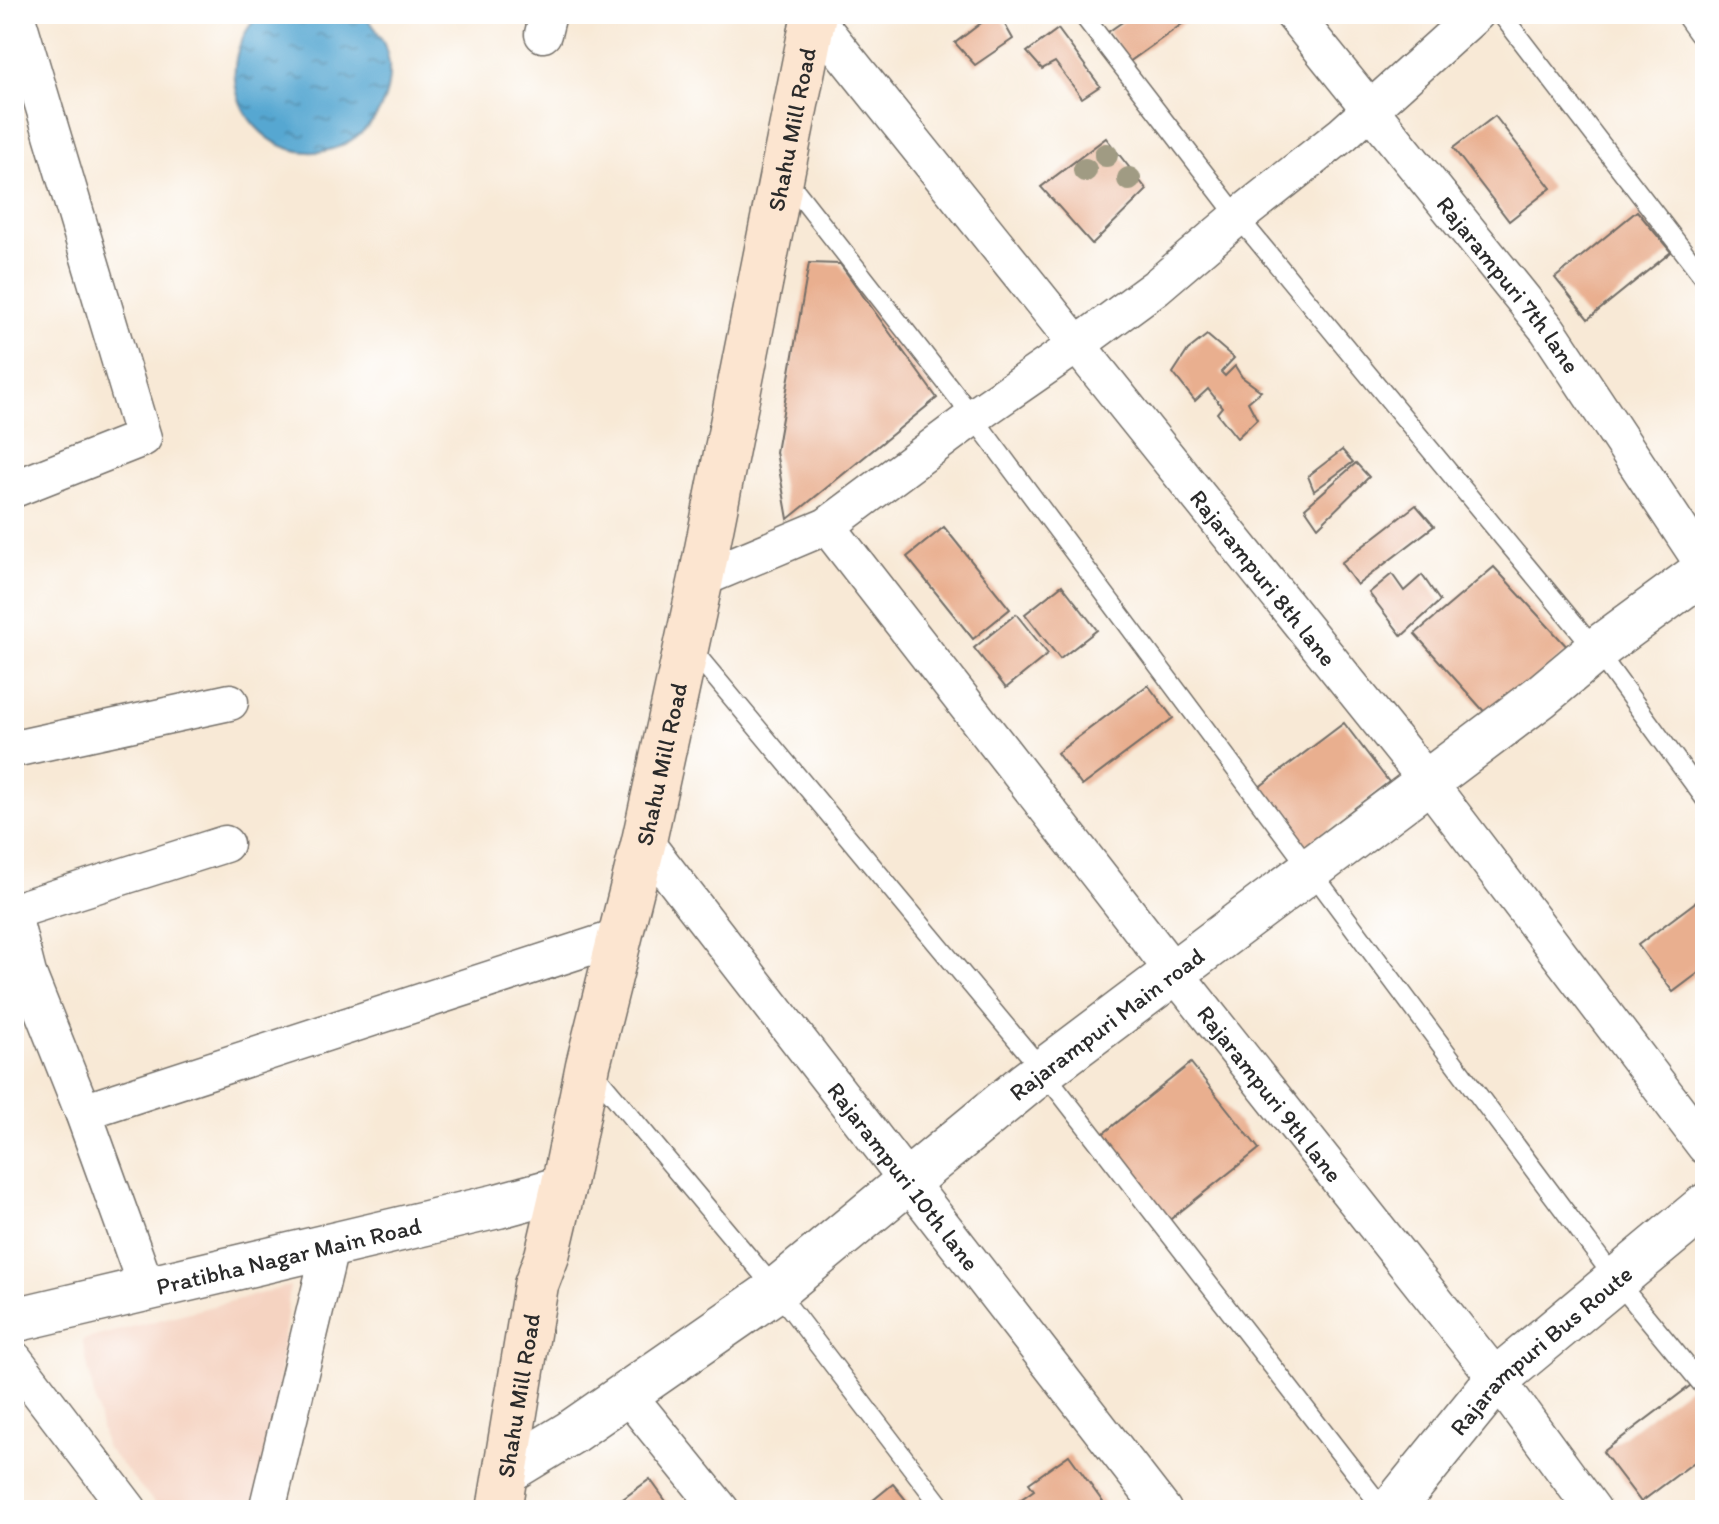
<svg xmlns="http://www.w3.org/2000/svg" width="1719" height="1524" font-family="Itim,sans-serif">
<defs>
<pattern id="water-ripples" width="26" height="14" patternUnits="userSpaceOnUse" patternTransform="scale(2)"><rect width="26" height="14" fill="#57a7d1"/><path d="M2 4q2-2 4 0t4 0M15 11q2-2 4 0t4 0" fill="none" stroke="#4888aa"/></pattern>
</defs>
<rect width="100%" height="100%" fill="#fff"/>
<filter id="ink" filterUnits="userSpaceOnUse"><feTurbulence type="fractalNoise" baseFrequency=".0125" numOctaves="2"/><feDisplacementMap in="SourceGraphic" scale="16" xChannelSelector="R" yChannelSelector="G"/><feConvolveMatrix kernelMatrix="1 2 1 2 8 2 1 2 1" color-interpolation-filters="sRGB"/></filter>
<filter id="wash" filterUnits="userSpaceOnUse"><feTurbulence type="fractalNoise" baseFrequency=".006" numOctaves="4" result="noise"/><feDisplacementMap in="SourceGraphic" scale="32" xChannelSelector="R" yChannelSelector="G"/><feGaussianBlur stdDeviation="1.8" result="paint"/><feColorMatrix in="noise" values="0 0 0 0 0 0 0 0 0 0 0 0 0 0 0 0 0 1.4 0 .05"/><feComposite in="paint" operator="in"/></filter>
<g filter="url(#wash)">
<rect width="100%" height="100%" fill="#f8e9d6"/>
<polygon fill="#f5d3c1" points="290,1286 264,1510 161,1510 105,1446 82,1340"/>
<path fill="url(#water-ripples)" stroke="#41697e" stroke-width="2" d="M259 14H362C383 32 393 58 388 85 385 104 377 119 362 132 288 196 188 94 259 14Z"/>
<g id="blocks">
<g fill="#e9af8f">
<polygon points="993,14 999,14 1013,39 975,65 955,43"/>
<polygon points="1134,14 1196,14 1129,62 1108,32"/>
<polygon points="1058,29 1100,86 1082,98 1055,62 1042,69 1027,52"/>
<polygon points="1495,116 1551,188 1509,221 1453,148"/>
<polygon points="1106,138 1147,190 1092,244 1041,187"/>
<polygon points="1637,211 1671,252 1588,319 1555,278"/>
<polygon points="809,263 840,264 937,398 788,519 776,452"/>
<polygon points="1207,335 1234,358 1221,372 1225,376 1235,366 1242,377 1261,391 1248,402 1257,419 1237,438 1217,413 1222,407 1208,389 1195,401 1173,373 1188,350"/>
<polygon points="1342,450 1353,462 1314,491 1308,476"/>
<polygon points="1356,463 1369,477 1318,527 1305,508"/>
<polygon points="1416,505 1434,526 1357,585 1341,563"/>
<polygon points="944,527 1010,609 973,639 907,557"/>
<polygon points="1494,567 1570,650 1489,717 1415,634"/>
<polygon points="1392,574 1404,591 1422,575 1440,601 1402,636 1369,593"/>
<polygon points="1062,585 1097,630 1060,659 1025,614"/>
<polygon points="1016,614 1048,654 1006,688 974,648"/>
<polygon points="1148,685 1173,718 1082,786 1057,753"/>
<polygon points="1344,723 1389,782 1303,848 1258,788"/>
<polygon points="1705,895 1705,968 1673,992 1638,945"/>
<polygon points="1191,1063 1259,1149 1167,1222 1099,1137"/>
<polygon points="1694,1383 1705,1398 1705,1454 1641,1502 1603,1452"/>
<polygon points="1069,1455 1105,1505 1097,1510 1006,1510 1034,1490 1029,1483"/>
<polygon points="650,1479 668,1504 659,1510 608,1510"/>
<polygon points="893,1484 914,1510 861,1510"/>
</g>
</g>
</g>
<g filter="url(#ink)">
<use href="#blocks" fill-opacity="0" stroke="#736e67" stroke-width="2"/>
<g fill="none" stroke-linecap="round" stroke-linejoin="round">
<g stroke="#736e67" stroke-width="21">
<g id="service">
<polyline points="1082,14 1238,217 1596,650 1705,799"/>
<polyline points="1501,14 1705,279"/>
<polyline points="785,177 973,417 1616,1280 1705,1388"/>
<polyline points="689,646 1043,1071 1384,1510"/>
<polyline points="591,1069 776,1290 944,1510"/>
</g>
</g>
<g stroke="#736e67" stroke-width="39">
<g id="minor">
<path id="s1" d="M1293 14 1548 330 1705 567"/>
<polyline points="1695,14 1705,28"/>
<path id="s2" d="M813 16 1428 782 1705 1146"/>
<polyline points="543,34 548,14"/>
<polyline points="14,489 143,438 16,14"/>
<path id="s3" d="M827 526 1174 972 1497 1379 1593 1510"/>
<polyline points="701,579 827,526 973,417 1077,345 1156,287 1238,217 1343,134 1476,14"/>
<polyline points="14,749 230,702"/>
<path id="s4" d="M644 841 1163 1510"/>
<polyline points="14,911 225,844"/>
<polyline points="14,919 28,974 83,1112 147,1289"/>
<polyline points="83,1112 620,937"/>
<polyline points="14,1359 129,1510"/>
<polyline points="627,1394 721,1510"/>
<polyline points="267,1510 331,1244"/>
</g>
</g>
<g stroke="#736e67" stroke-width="47">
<g id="tertiary">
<path id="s5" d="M14 1320 498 1206 563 1188"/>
<path id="s6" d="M506 1472 570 1433 776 1290 1027 1083 1540 697 1596 650 1705 570"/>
<path id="s7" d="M1391 1510 1497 1379 1705 1206"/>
</g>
</g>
<g stroke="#736e67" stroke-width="47">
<g id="secondary">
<path id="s8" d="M499 1510 536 1285 547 1256 563 1188 588 1065 644 841 701 579 814 14"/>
</g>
</g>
<use href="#service" stroke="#fff" stroke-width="18"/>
<use href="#minor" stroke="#fff" stroke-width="36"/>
<use href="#tertiary" stroke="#fff" stroke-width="44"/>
<use href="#secondary" stroke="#fce5d0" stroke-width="44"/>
</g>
<g fill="#a09b83">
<circle cx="1106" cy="155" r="12"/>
<circle cx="1085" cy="170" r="12"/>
<circle cx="1129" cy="179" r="12"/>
</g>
</g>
<g text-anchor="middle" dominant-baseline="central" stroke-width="7" stroke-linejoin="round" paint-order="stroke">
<g font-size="24" fill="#2b2b2b" stroke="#fff">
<text stroke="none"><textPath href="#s8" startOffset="1412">Shahu Mill Road</textPath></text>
<text stroke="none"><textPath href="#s1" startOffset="346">Rajarampuri 7th lane</textPath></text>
<text stroke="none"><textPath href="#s2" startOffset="720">Rajarampuri 8th lane</textPath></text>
<text stroke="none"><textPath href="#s8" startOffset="764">Shahu Mill Road</textPath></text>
<text stroke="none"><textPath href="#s6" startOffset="750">Rajarampuri Main road</textPath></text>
<text stroke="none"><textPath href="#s3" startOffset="720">Rajarampuri 9th lane</textPath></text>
<text stroke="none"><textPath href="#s4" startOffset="424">Rajarampuri 10th lane</textPath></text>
<text stroke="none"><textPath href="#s5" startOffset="282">Pratibha Nagar Main Road</textPath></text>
<text stroke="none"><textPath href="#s7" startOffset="220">Rajarampuri Bus Route</textPath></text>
<text stroke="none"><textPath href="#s8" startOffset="116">Shahu Mill Road</textPath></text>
</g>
</g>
<rect width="1719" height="1524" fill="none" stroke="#fff" stroke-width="48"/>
</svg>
